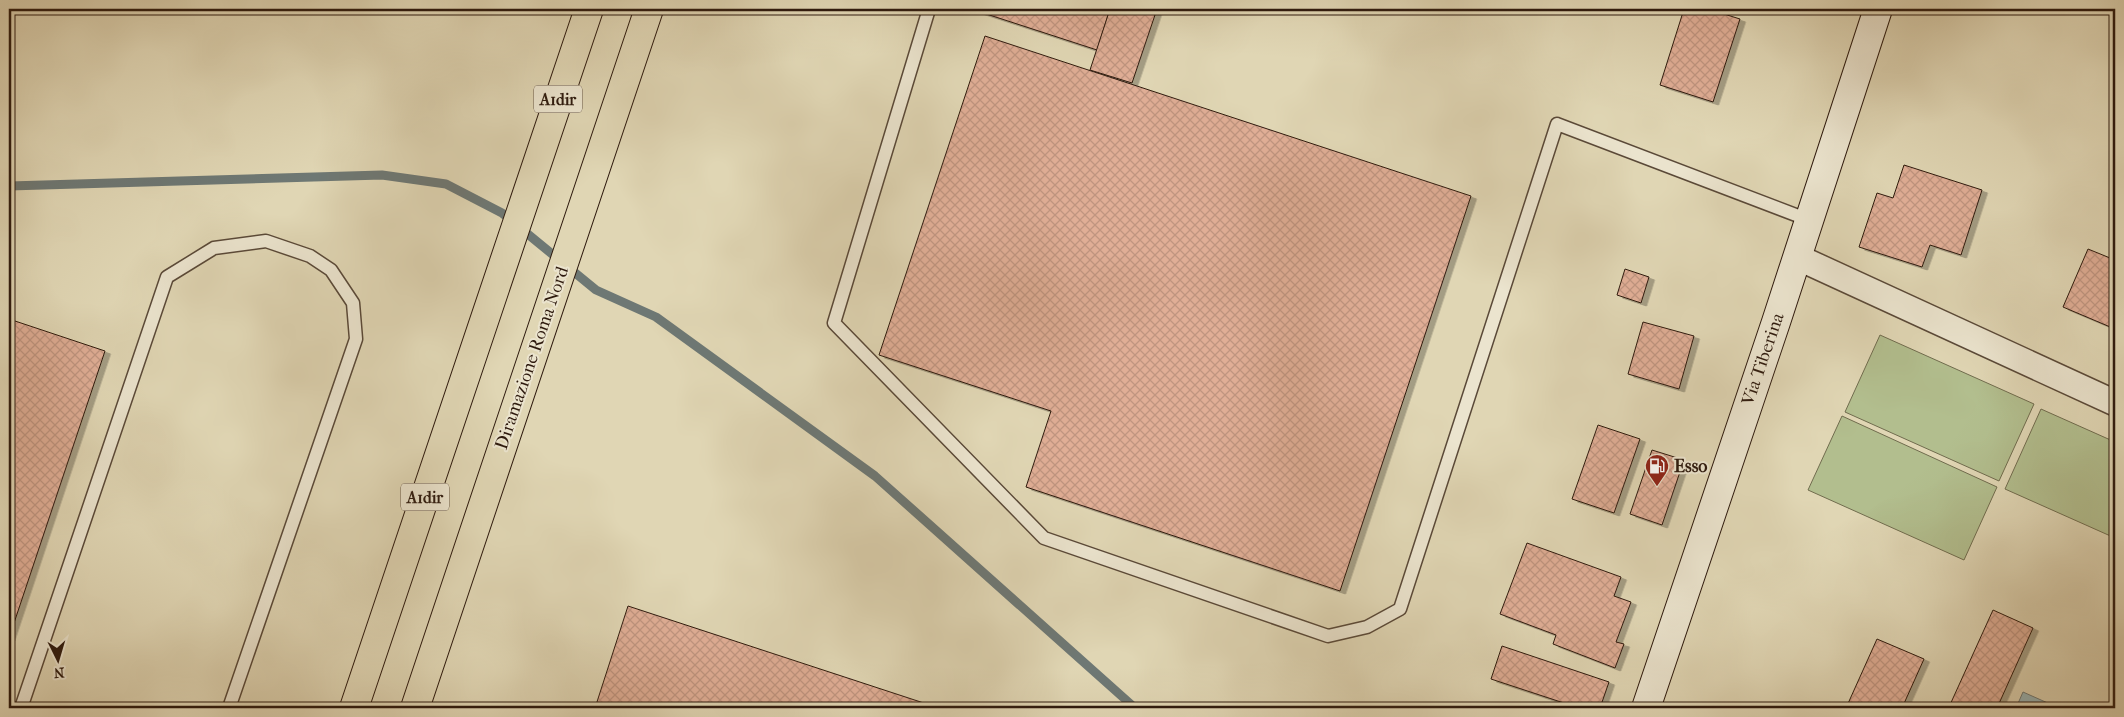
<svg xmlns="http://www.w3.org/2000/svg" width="2124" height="717" font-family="'IM FELL French Canon',serif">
<defs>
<pattern id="water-ripples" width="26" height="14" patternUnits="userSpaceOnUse" patternTransform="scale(1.25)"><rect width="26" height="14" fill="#99b6b8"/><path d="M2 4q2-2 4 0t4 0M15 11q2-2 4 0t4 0" fill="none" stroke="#7d9394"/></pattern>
<pattern id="building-cross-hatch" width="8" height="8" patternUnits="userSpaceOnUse" patternTransform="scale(1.25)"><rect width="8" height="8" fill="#e0ae96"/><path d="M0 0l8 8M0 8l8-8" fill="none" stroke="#c09580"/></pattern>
<filter id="shadow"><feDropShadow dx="5.5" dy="3" stdDeviation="0" flood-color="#0004"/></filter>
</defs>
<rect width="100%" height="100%" fill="#e0d6b4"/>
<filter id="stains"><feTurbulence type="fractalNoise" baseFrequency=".004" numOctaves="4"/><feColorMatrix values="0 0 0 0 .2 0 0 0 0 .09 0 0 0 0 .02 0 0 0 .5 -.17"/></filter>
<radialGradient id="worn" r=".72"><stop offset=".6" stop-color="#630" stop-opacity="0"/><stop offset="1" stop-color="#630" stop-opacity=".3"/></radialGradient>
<g fill="#b2be8e" stroke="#706c4e">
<polygon points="1880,335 2034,404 1999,481 1845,412"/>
<polygon points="2041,409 2115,442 2115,538 2005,489"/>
<polygon points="1842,416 1997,487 1964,560 1808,490"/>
</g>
<polygon fill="url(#water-ripples)" stroke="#6e7874" points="2023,692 2059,708 2016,708"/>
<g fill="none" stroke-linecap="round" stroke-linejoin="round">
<polyline stroke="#6e7874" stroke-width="9" points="9,186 382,175 446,184 502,213 596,290 656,317 875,476 1135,708"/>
</g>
<g fill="url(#building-cross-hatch)" stroke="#2e1a0e" filter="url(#shadow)">
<polygon points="971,9 1110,9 1097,50"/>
<polygon points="1110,9 1157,9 1132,83 1090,70"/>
<polygon points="1684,9 1708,9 1740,19 1713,102 1660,85"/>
<polygon points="985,36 1471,196 1340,591 1026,487 1051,411 879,355"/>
<polygon points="1904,165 1982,190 1961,255 1930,245 1922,267 1859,247 1877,193 1893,198"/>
<polygon points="2088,249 2115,260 2115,329 2063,307"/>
<polygon points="1625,269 1649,277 1641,303 1617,295"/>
<polygon points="9,319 105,351 9,638"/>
<polygon points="1643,322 1694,336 1679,389 1628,374"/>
<polygon points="1598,425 1640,439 1614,513 1572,499"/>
<polygon points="1652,450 1684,460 1662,525 1630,514"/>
<polygon points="1527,543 1621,577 1614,596 1631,602 1616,642 1624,644 1615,668 1553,644 1556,635 1500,614"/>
<polygon points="628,606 939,708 595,708"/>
<polygon points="1993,610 2033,628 1997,708 1951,708 1949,707"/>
<polygon points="1877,639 1924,659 1902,708 1846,708"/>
<polygon points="1502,646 1609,682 1600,708 1579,708 1491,679"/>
</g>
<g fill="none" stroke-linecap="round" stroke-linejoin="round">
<g stroke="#5a4938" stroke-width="15">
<g id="service">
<polyline points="929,9 834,323 1044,538 1328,636 1367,627 1400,609 1557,124 1809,220"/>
<polyline points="21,708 167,277 214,248 266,241 310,256 331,270 353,303 356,339 229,708"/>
</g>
</g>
<g stroke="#5a4938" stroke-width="28">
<polyline id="minor" points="1797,257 2115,403"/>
</g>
<g stroke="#2e1a0e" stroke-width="30">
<polyline id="secondary" points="1646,708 1776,322 1878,9"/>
</g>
<g stroke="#2e1a0e" stroke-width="30">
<g id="motorway">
<polyline points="354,708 589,9"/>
<polyline points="415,708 649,9"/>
</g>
</g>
<use href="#service" stroke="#ebe4ce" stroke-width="12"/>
<use href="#minor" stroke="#ebe4ce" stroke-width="25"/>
<use href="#secondary" stroke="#ebe4ce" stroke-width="28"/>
<use href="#motorway" stroke="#e0d6b4" stroke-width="28"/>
</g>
<defs>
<g id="fuel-pin" transform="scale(1.25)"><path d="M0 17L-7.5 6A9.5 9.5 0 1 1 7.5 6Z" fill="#8f2418" stroke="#ebe4ce"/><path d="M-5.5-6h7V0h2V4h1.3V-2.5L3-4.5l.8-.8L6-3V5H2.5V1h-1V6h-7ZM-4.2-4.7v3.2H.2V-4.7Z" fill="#fff"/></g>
</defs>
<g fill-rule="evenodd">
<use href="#fuel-pin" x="1657" y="466"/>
</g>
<g text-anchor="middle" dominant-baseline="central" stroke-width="4" stroke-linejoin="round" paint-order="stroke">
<g fill="#ebe4ce" stroke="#675748" stroke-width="1">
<rect x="534" y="85.5" width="48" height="27" rx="4"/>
<rect x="401" y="483.5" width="48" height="27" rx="4"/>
</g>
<g font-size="16" font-weight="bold" fill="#2e1a0e">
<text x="558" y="99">A1dir</text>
<text x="425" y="497">A1dir</text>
</g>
<g font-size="18" fill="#2e1a0e" stroke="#ebe4ce">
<text transform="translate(532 358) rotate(-71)">Diramazione Roma Nord</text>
<text transform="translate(1763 359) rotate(-71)">Via Tiberina</text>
</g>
<g font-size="18" font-weight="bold" fill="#2e1a0e" stroke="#ebe4ce" text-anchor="start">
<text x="1674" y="466">Esso</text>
</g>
</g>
<rect width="2124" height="717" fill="none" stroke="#e0d6b4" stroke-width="30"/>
<rect x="10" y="10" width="2104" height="697" fill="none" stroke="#2e1a0e" stroke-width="2.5"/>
<rect x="15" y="15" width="2094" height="687" fill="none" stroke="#2e1a0e"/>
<g transform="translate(58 660) rotate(175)" stroke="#ebe4ce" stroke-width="4" paint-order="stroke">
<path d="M0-4L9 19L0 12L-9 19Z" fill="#2e1a0e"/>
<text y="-8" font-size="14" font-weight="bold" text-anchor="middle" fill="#2e1a0e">N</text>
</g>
<rect width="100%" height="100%" filter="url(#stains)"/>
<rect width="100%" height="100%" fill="url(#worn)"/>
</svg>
